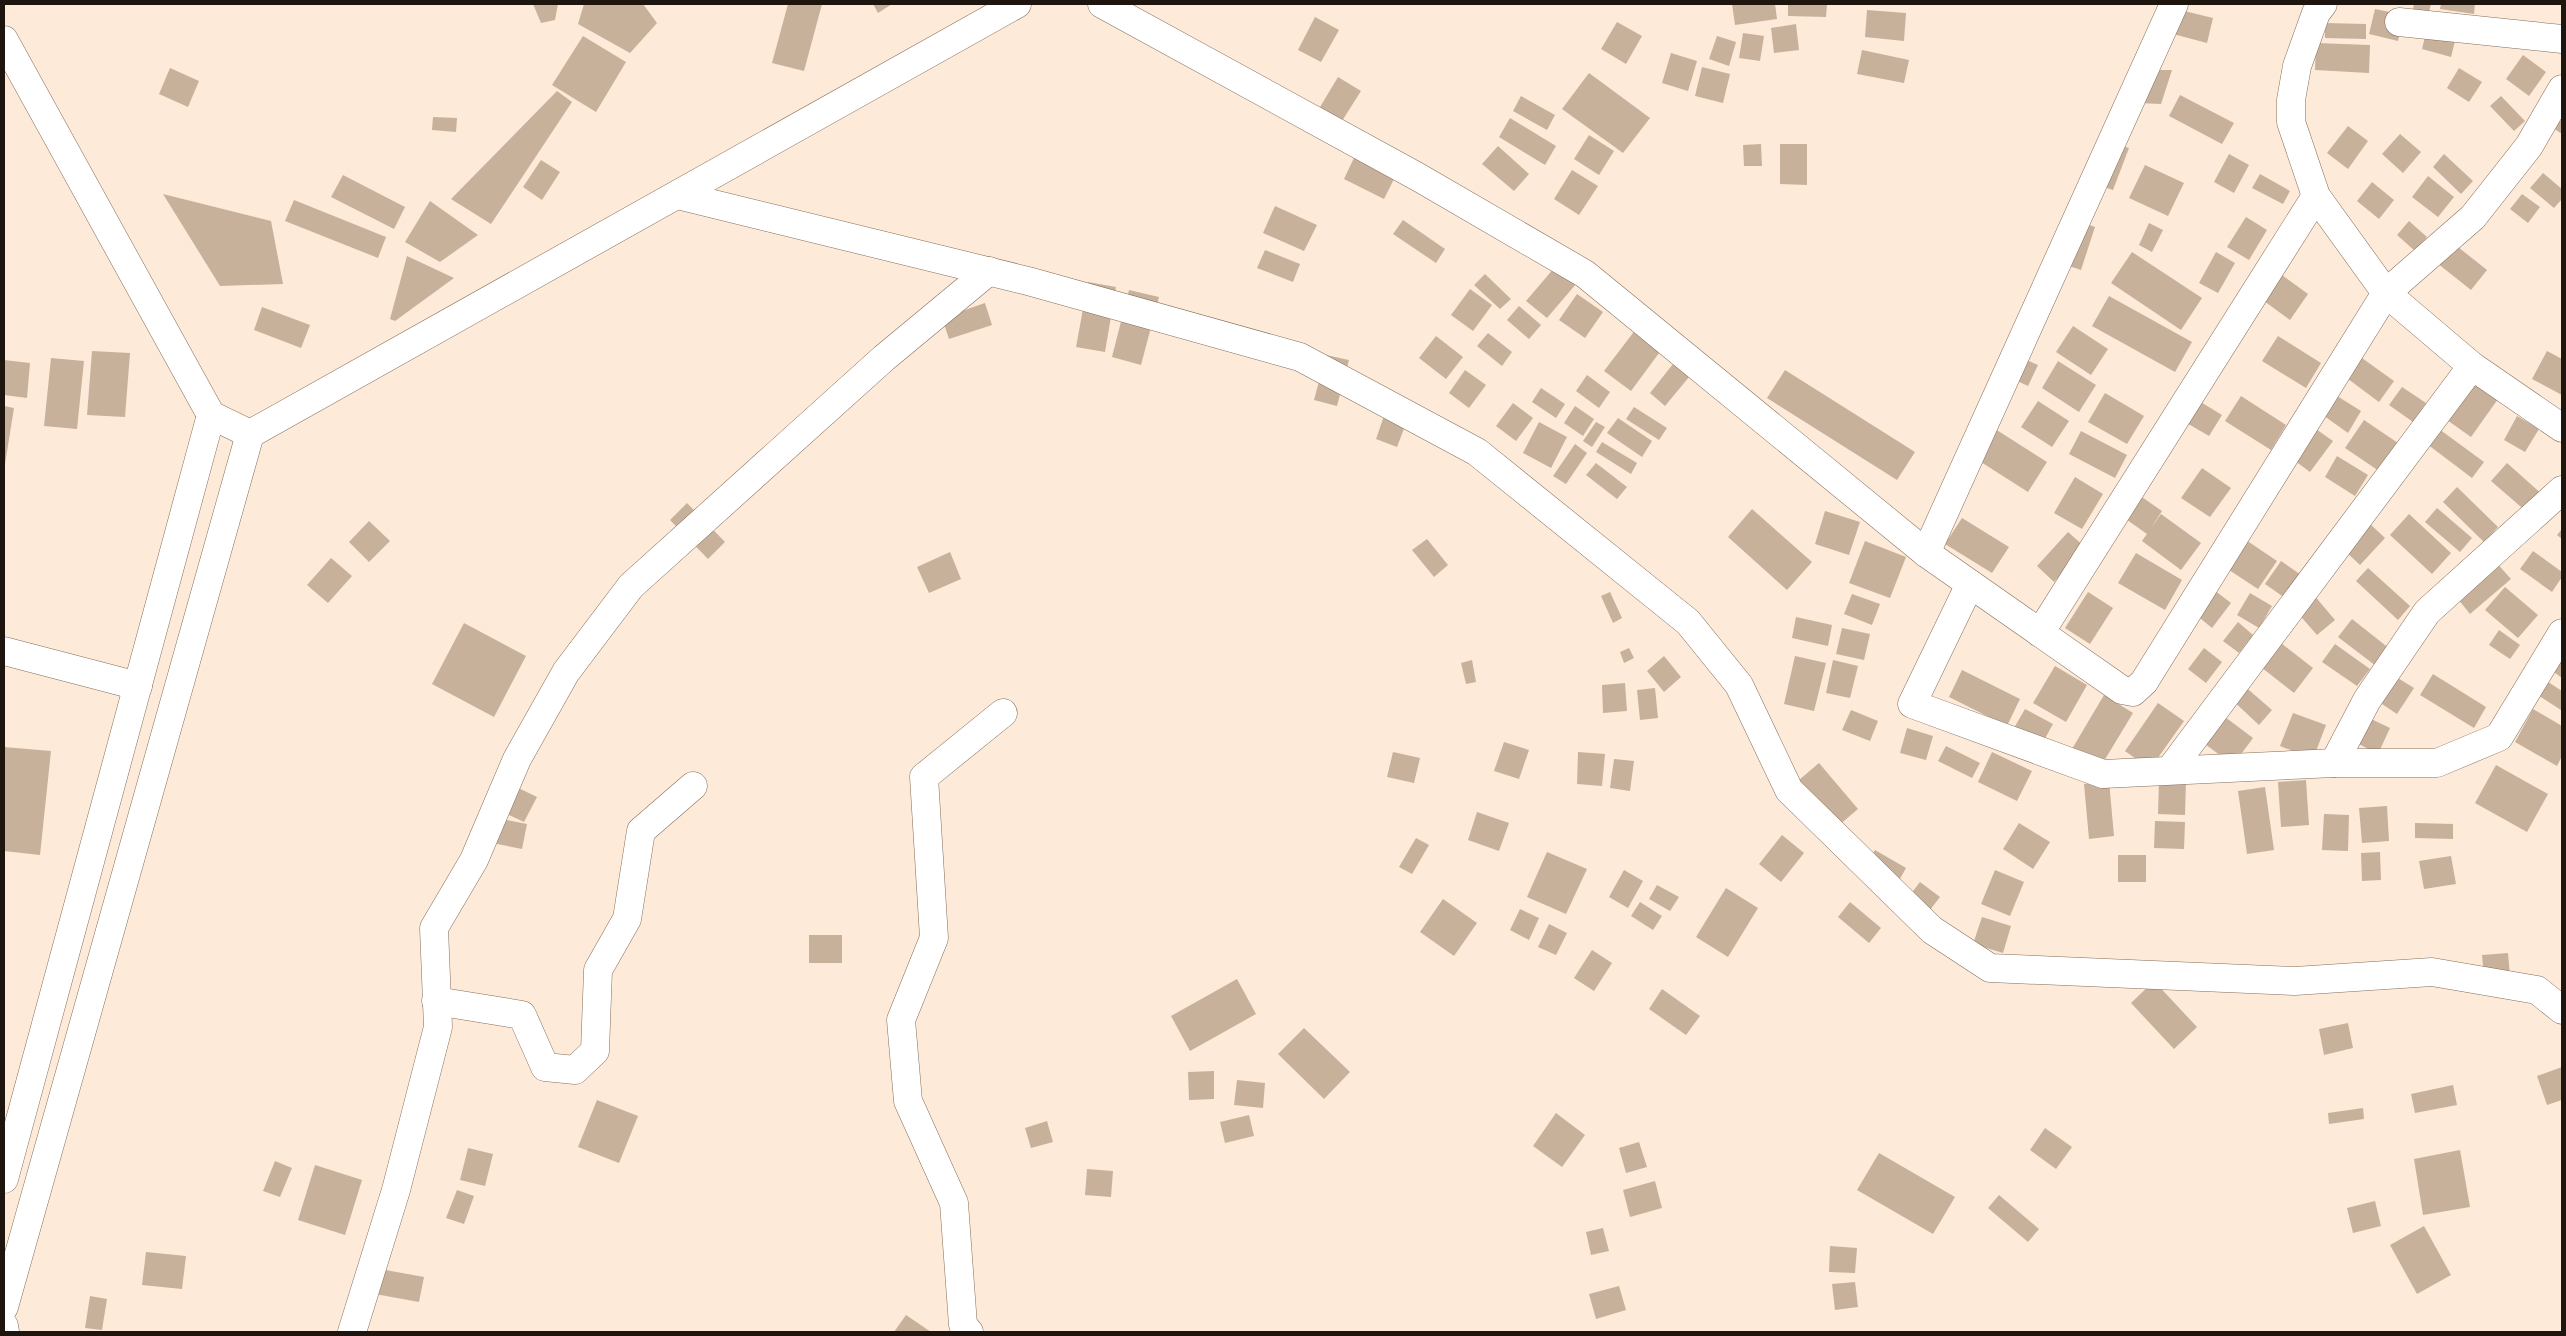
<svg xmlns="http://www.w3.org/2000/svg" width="2566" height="1336" font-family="'IBM Plex Sans',sans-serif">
<rect width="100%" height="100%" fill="#feead9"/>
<g fill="#c8b19b">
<polygon points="533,4 558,4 555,20 541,23"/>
<polygon points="584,4 643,4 657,23 630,53 578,24"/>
<polygon points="788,4 822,4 804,71 772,63"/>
<polygon points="873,4 892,4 878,13"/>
<polygon points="1732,4 1775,4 1777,19 1735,25"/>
<polygon points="1788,4 1827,4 1826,17 1788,16"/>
<polygon points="2414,4 2431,4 2429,12 2413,9"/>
<polygon points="2441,4 2475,4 2474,14 2440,9"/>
<polygon points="2375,9 2404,15 2398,41 2369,34"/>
<polygon points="1867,10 1906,13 1904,41 1865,37"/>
<polygon points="2180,10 2213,18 2207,43 2173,34"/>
<polygon points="1315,17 1339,30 1321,62 1298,50"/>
<polygon points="1617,22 1642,36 1626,64 1601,49"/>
<polygon points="2325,23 2366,24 2366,39 2325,38"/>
<polygon points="1796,24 1799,50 1774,53 1771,28"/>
<polygon points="2427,29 2456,37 2451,57 2422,49"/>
<polygon points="1743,33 1764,36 1760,61 1739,58"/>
<polygon points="583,36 626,62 596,112 552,85"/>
<polygon points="1717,36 1736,42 1729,66 1709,59"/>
<polygon points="2316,43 2370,45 2369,73 2315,70"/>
<polygon points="1862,50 1909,60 1904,83 1857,74"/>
<polygon points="1671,53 1697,61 1688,91 1662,83"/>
<polygon points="2523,55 2546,72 2529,96 2506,79"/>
<polygon points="1702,67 1730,74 1723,103 1695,96"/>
<polygon points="170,68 199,81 188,107 159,94"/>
<polygon points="2459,68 2482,82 2469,102 2447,88"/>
<polygon points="2149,70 2172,70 2161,104 2138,103"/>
<polygon points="1589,73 1650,118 1623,153 1562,109"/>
<polygon points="1338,77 1361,91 1342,121 1320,107"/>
<polygon points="557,91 572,102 491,224 451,199"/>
<polygon points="2180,95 2234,123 2222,144 2169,116"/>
<polygon points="1521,96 1555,115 1547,130 1513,111"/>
<polygon points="2501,96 2525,121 2514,131 2490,106"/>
<polygon points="2544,110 2562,122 2562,134 2538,118"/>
<polygon points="433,117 457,118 456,132 432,130"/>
<polygon points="1510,118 1556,146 1545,165 1499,137"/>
<polygon points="2348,126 2368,141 2348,169 2327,153"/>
<polygon points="2400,134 2421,152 2403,173 2382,154"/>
<polygon points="1589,135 1614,151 1599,175 1574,159"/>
<polygon points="1361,143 1402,163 1384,199 1344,179"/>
<polygon points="1761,144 1762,166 1744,166 1743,145"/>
<polygon points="1780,144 1807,144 1807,185 1780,184"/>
<polygon points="2117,144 2129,148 2113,190 2101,186"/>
<polygon points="1498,146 1529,174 1514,191 1482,164"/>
<polygon points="2229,154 2249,165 2234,193 2214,182"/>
<polygon points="2444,154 2473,181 2461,194 2433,167"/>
<polygon points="541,160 560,172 542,200 523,187"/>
<polygon points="2145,165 2184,183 2168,216 2129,198"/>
<polygon points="1572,170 1598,186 1579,215 1554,199"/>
<polygon points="2543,173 2562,189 2562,199 2554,208 2530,188"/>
<polygon points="2260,174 2290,191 2283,204 2252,188"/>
<polygon points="343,175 405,207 394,229 331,197"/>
<polygon points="2428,176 2454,197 2438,217 2412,197"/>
<polygon points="2372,182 2394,200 2379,219 2357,201"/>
<polygon points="163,194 271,221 283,284 220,286"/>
<polygon points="2522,194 2540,207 2528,223 2510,209"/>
<polygon points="294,200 386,237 378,258 285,221"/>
<polygon points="430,201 478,235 440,262 405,242"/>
<polygon points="1275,206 1317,225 1304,251 1263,233"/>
<polygon points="2246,217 2267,230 2249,260 2227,247"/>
<polygon points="1403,220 1445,249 1436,263 1393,234"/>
<polygon points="2409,221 2427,237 2415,251 2397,235"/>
<polygon points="2084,223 2095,227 2081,270 2069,266"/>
<polygon points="2149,223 2163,230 2152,252 2139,245"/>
<polygon points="2453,243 2487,270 2471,290 2437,263"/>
<polygon points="1265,250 1300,264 1293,282 1257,268"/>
<polygon points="2132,252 2202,298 2181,330 2111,283"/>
<polygon points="2216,252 2235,263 2218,293 2199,283"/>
<polygon points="407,256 454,278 395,321 390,319"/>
<polygon points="1555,267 1576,284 1547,318 1526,301"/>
<polygon points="1485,274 1511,299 1500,309 1474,285"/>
<polygon points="2282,275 2308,294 2290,320 2264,301"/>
<polygon points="1088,282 1116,287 1105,352 1076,347"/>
<polygon points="1470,289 1492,305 1473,331 1451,315"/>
<polygon points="1129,290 1159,297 1141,365 1112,357"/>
<polygon points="1577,294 1603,312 1585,338 1559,320"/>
<polygon points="2109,296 2192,342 2175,372 2092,326"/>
<polygon points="985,303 992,325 949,339 942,318"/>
<polygon points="1519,306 1541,325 1529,339 1507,320"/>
<polygon points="262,307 310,325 301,348 254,330"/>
<polygon points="2073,326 2108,349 2091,375 2056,352"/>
<polygon points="1636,329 1662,349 1631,391 1604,371"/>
<polygon points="1488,333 1512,352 1502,366 1477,346"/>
<polygon points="1436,336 1463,357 1446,379 1419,358"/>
<polygon points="2278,336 2321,363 2306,388 2262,361"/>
<polygon points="92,351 130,353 125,417 87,415"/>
<polygon points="2547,351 2562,359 2562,395 2532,379"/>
<polygon points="2355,353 2394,381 2379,402 2340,373"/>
<polygon points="1326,355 1349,360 1337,406 1314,400"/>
<polygon points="51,358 84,361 77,429 44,426"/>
<polygon points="2022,358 2038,365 2028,386 2013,379"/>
<polygon points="4,360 30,363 27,398 4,395"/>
<polygon points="2058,361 2096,385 2079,412 2042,388"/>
<polygon points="1673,364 1689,377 1665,406 1650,393"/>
<polygon points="1465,370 1486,385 1469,408 1449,393"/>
<polygon points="1785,370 1915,452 1897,480 1767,398"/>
<polygon points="1587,375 1610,392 1599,408 1576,391"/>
<polygon points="2474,382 2498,399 2471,437 2447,420"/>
<polygon points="2402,387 2426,403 2413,422 2389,405"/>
<polygon points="1541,388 1565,404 1556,418 1532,402"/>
<polygon points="2105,393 2144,416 2127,444 2088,422"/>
<polygon points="2334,394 2361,411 2348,433 2320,413"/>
<polygon points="2241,396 2286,425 2271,450 2225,421"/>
<polygon points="2038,401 2069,421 2052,447 2021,427"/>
<polygon points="2199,401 2222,415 2209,436 2185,422"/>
<polygon points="1513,403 1533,418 1516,441 1496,426"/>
<polygon points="4,406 14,408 5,464 4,464"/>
<polygon points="1575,406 1594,419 1583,436 1564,423"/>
<polygon points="1634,407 1667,428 1659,440 1626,419"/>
<polygon points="1386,410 1408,418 1397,447 1376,439"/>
<polygon points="2517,416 2539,429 2525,452 2504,440"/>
<polygon points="1618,418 1652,441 1642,457 1607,433"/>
<polygon points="2364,420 2398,443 2379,471 2345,448"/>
<polygon points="1539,422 1567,437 1551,468 1523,453"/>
<polygon points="1596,422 1605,427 1592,447 1583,441"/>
<polygon points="1992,427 2047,462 2028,492 1973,457"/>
<polygon points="2313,427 2333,441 2310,472 2291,458"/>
<polygon points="2439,429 2484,462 2472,478 2427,444"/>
<polygon points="2081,431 2127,455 2115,478 2069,454"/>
<polygon points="1602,442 1637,463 1631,474 1596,452"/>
<polygon points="1575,444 1587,453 1566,484 1553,476"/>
<polygon points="2337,456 2368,475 2355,496 2325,477"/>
<polygon points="1596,463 1627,487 1617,499 1586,475"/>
<polygon points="2507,463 2544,496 2528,513 2491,481"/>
<polygon points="2202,468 2231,488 2210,517 2181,498"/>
<polygon points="2075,477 2103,494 2082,529 2054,513"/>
<polygon points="2457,487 2498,527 2484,542 2443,502"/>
<polygon points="2139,495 2162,511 2151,528 2161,514 2201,543 2181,570 2142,541 2147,534 2123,517"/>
<polygon points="687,503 725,542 708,559 670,520"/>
<polygon points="2437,508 2472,538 2460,552 2425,522"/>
<polygon points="1752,509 1812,562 1787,590 1728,537"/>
<polygon points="1825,511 1860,522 1849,555 1815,544"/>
<polygon points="2409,514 2451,553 2432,574 2390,535"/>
<polygon points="1962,518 2009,547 1992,573 1945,544"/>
<polygon points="369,521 390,541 369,562 349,542"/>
<polygon points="2369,523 2385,538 2360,565 2343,549"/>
<polygon points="2562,529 2562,539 2557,535"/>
<polygon points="2068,532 2085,547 2054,582 2037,566"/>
<polygon points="1427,539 1448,565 1434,577 1412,550"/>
<polygon points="2246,540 2277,561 2258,589 2226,568"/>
<polygon points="1865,541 1906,557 1890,598 1849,583"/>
<polygon points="2533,551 2562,572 2562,577 2552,592 2520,569"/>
<polygon points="950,552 961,579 929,593 917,567"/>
<polygon points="2136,553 2182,580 2165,610 2118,583"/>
<polygon points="331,558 352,576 328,603 307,585"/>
<polygon points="2494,560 2511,579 2470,614 2454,594"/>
<polygon points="2281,561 2304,577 2288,600 2265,584"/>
<polygon points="2368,568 2410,606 2398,620 2356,581"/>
<polygon points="2505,587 2538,615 2518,638 2485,610"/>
<polygon points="2214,590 2231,603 2212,628 2195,614"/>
<polygon points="1610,592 1622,618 1613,623 1601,596"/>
<polygon points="2088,592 2113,608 2090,644 2065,628"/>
<polygon points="2250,593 2272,606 2259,628 2237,615"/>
<polygon points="1852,594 1880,604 1872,625 1844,614"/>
<polygon points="2313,594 2335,620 2317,635 2295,610"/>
<polygon points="1796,617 1832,625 1828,646 1792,638"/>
<polygon points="2352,619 2390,649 2376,666 2338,637"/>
<polygon points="2238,622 2253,635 2239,653 2223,641"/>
<polygon points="464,623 526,656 494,717 432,684"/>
<polygon points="1842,628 1870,634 1864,660 1836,654"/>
<polygon points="2499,630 2520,645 2510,659 2489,645"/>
<polygon points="2277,640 2313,668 2294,693 2257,664"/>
<polygon points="2335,644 2370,669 2357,686 2322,662"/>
<polygon points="1629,648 1634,658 1624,663 1620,652"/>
<polygon points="2204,648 2222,662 2206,683 2188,669"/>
<polygon points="2562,653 2562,678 2551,670"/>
<polygon points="1664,656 1681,677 1664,692 1647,671"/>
<polygon points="1795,656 1826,663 1814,711 1784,704"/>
<polygon points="1472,660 1476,682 1466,684 1461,663"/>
<polygon points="1833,660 1858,666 1850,698 1826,693"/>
<polygon points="2055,666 2087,685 2066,722 2033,703"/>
<polygon points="1962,670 2020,699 2007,726 1949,697"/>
<polygon points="2433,674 2486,707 2474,728 2420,695"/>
<polygon points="2393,675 2414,688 2397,714 2376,700"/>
<polygon points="2542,678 2562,691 2561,710 2533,692"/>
<polygon points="1625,683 1627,711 1603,713 1602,685"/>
<polygon points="2242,684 2272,710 2259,725 2230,698"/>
<polygon points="1655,688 1658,718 1640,720 1637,690"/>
<polygon points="2104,695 2133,713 2101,766 2072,749"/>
<polygon points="2158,703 2184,721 2150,769 2125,751"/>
<polygon points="2025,709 2053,724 2042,744 2014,728"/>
<polygon points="2533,709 2562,726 2562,756 2557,766 2515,742"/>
<polygon points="1851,710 1878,721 1870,741 1842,730"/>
<polygon points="2217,711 2253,738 2233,765 2197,738"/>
<polygon points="2293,713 2326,725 2313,759 2280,746"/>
<polygon points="2365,716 2390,728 2378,754 2353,741"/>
<polygon points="1907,728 1933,736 1926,760 1900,753"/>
<polygon points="1504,742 1529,750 1519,779 1494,771"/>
<polygon points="1946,746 1980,763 1972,778 1938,761"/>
<polygon points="4,747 51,751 40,855 4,851"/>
<polygon points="1393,752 1420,758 1414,783 1387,777"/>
<polygon points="1578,752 1605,754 1602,786 1577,784"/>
<polygon points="1992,752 2032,771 2017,801 1978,782"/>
<polygon points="1614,759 1634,761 1630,791 1610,788"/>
<polygon points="1819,763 1858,809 1838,826 1799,780"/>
<polygon points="2496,765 2548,794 2527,832 2475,803"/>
<polygon points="2159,779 2186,780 2185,815 2158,814"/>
<polygon points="2306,780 2309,825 2281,827 2278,782"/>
<polygon points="504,781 537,797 524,822 492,807"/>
<polygon points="2109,781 2114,836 2089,839 2084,784"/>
<polygon points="2265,787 2274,850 2247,854 2238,791"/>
<polygon points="2387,806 2389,841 2362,843 2359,808"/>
<polygon points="1477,812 1509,823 1499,851 1468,840"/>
<polygon points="2324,814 2349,815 2348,851 2322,850"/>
<polygon points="496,818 527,824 522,849 492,843"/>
<polygon points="2155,821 2185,822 2184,849 2154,848"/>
<polygon points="2019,823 2050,842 2033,869 2003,849"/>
<polygon points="2415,823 2453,824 2453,839 2415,838"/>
<polygon points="1782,835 1804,853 1781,882 1759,864"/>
<polygon points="1416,838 1429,845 1412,874 1399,867"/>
<polygon points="1875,850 1906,868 1897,884 1866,866"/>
<polygon points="1547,852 1587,869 1566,914 1527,897"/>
<polygon points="2380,852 2381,880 2362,881 2361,853"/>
<rect x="2118" y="855" width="28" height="27"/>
<polygon points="2451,856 2456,884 2424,889 2419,861"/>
<polygon points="1624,870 1643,881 1628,908 1609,897"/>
<polygon points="1995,870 2024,882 2010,916 1981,904"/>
<polygon points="1920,882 1940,897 1926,915 1906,900"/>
<polygon points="1657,885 1679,897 1670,911 1649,899"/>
<polygon points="1726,888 1758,908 1728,957 1696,937"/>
<polygon points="1443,899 1477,923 1454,956 1420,932"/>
<polygon points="1640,902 1662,916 1653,930 1631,916"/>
<polygon points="1850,902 1881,928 1869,943 1838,917"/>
<polygon points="1520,909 1539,918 1529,940 1510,930"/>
<polygon points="1982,917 2011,926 2003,953 1973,944"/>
<polygon points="1549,924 1567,933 1556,955 1538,947"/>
<rect x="809" y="935" width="33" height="28"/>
<polygon points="1592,950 1612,963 1594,991 1574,978"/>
<polygon points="2508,953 2511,988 2485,990 2482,955"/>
<polygon points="1237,979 1256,1014 1190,1051 1171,1016"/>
<polygon points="2154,981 2197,1027 2174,1049 2131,1003"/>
<polygon points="1662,989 1700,1016 1686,1035 1649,1009"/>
<polygon points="2348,1023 2353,1048 2324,1055 2319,1029"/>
<polygon points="1304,1028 1350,1072 1324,1099 1278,1054"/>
<polygon points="2562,1067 2562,1100 2547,1105 2537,1076"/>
<polygon points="1214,1071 1214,1099 1189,1100 1188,1072"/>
<polygon points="1237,1080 1265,1083 1263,1108 1234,1105"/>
<polygon points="2453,1085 2457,1105 2415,1113 2411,1094"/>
<polygon points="597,1100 638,1116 619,1163 578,1147"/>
<polygon points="2363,1108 2364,1119 2329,1124 2328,1113"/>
<polygon points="1556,1113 1585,1135 1562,1167 1533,1146"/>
<polygon points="1249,1115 1254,1136 1225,1143 1220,1122"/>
<polygon points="1047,1121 1053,1142 1031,1148 1025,1128"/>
<polygon points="2045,1128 2072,1147 2056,1169 2030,1150"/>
<polygon points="1639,1142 1647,1167 1626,1173 1619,1148"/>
<polygon points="468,1148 493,1154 485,1186 460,1180"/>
<polygon points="2460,1150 2470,1207 2423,1215 2414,1159"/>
<polygon points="1879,1153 1955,1197 1933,1234 1857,1190"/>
<polygon points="275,1161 292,1168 280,1197 263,1191"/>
<polygon points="315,1165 362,1180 345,1235 298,1220"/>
<polygon points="1087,1169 1113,1171 1111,1197 1085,1195"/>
<polygon points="1655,1181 1662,1208 1630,1217 1623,1190"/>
<polygon points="457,1190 474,1196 464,1224 446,1218"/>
<polygon points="1999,1195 2039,1229 2028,1242 1988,1208"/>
<polygon points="2375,1201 2381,1226 2353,1233 2347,1208"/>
<polygon points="2424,1226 2451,1275 2417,1294 2390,1245"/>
<polygon points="1603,1228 1609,1251 1591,1255 1586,1232"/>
<polygon points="1830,1246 1857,1248 1855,1273 1829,1272"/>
<polygon points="146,1252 186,1256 182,1289 142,1285"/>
<polygon points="380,1269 424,1277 419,1302 375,1294"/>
<polygon points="1855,1282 1858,1307 1835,1310 1832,1284"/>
<polygon points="1619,1286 1626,1310 1596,1319 1589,1294"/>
<polygon points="90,1296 107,1299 102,1330 85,1328"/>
<polygon points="906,1315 931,1332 894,1332"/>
</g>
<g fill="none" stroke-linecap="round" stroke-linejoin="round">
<g stroke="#846e5a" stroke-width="29">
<g id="minor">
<polyline points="1102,4 1418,177 1585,274 1926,553 2122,690 2133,692 2144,682 2386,293 2473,217 2529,146 2562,89"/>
<polyline points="2323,4 2316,13 2297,66 2291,100 2291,122 2316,196 2386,293 2472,366 2562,428"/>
<polyline points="2399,22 2562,39"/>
<polyline points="4,40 211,415 250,434"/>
<polyline points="677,195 1028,281 1300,357 1477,452 1688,622 1739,685 1789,790 1932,930 1990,968 2295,981 2432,972 2537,990 2562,1010"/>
<polyline points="1926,553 2174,4"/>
<polyline points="1970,584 1912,704 2103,774 2334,763 2437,763 2499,737 2562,633"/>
<polyline points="2040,633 2316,196"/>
<polyline points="4,651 138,686"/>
<polyline points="2334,763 2367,700 2427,612 2562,490"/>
<polyline points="2170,770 2472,366"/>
<polyline points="436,1001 522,1015 545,1067 575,1070 595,1051 598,970 627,919 641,831 693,786"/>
<polyline points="4,1179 211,415"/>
<polyline points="4,1307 250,434 1017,4"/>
<polyline points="4,1326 5,1332"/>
<polyline points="352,1332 396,1190 438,1027 434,928 474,860 517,759 566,672 631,586 884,358 989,271"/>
<polyline points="969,1332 963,1325 954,1203 908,1101 901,1020 934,938 924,777 1003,713"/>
</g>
</g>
<use href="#minor" stroke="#fff" stroke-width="28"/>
</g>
<rect width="2566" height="1336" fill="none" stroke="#1e160e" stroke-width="10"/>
</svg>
